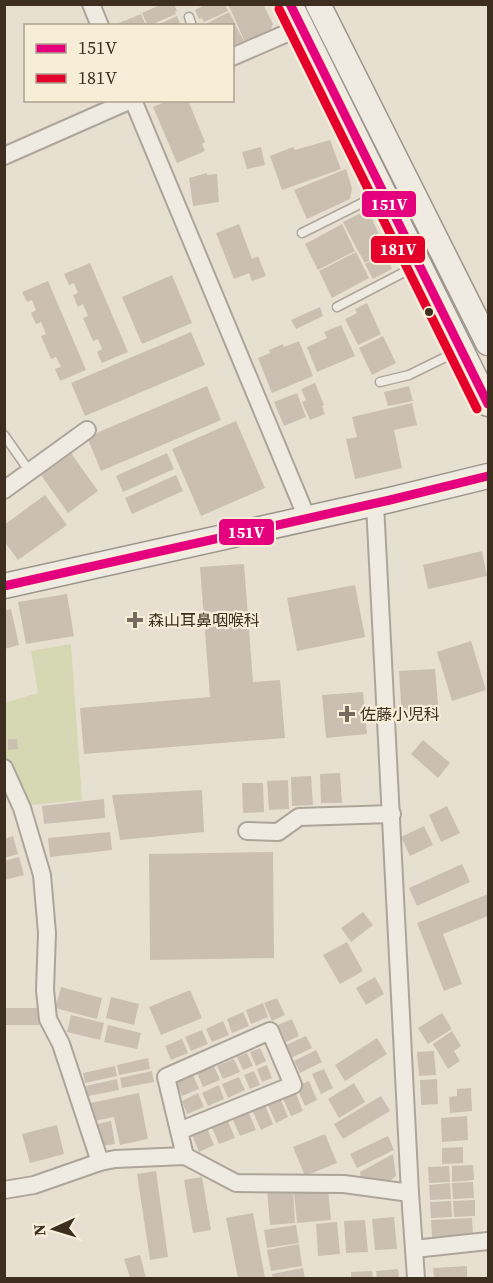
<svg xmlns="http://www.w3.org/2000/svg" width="493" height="1283" font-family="'Source Serif 4','Noto Sans JP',serif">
<rect width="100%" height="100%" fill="#e7e0d1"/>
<polygon fill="#d6d7b3" points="71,644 82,800 29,805 22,784 5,755 4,703 38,693 31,651"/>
<g fill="#cbbfb2">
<polygon points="162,4 174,4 177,11 175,11 176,14 148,26 142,13"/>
<polygon points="206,4 225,4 228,11 204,22 202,18 199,19 195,10"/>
<polygon points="228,4 263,4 273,24 271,29 245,42"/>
<polygon points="229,12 236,25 232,27 232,26 202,26"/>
<polygon points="141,14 146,26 114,26 114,25"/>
<polygon points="177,16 181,26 155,26"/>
<polygon points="236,26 244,41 232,46 232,28"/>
<polygon points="169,100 188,100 205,142 202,144 205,151 177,163 153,107"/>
<polygon points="330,140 341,169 282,190 270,156 293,147 295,150"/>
<polygon points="261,147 265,165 247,169 242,152"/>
<polygon points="346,169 352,188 350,199 307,219 294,190"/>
<polygon points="207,173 207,175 217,174 219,202 193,206 189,178"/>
<polygon points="363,212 369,213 387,251 365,263 357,249 364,245 357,249 343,222"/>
<polygon points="239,224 252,259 258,256 266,276 252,281 249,273 234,279 216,233"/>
<polygon points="342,224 355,251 318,270 305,244"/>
<polygon points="356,252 369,278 332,298 319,271"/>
<polygon points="386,254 392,269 373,279 365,264"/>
<polygon points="90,263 128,352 102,363 97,352 102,349 98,339 93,341 83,318 88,316 83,304 78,307 73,295 78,293 74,283 69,285 64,274"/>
<polygon points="172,275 192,323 142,344 122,297"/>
<polygon points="48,281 86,370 60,381 55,369 61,367 56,357 51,359 41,336 46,334 41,322 36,324 31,313 36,310 32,300 27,302 22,292"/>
<polygon points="367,303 381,334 358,345 345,319 357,313 355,309"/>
<polygon points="320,307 323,316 296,329 291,320"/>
<polygon points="341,325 355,356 317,372 307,347 327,338 324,332"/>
<polygon points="191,332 205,365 85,416 71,383"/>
<polygon points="383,336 396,363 372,375 359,348"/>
<polygon points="299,341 313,376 272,393 258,358 270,353 269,350 283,344 284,347"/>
<polygon points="315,383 324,405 322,406 325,414 310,420 302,402 306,400 301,389"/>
<polygon points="207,386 221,420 101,471 87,437"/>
<polygon points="409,386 413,401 388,406 384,392"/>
<polygon points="297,393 306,417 284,426 274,402"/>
<polygon points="412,403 417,425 394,430 402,468 355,479 346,439 357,437 352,417"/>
<polygon points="236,421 265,488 201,516 172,449"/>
<polygon points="71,453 98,491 68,513 41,475"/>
<polygon points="167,453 174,469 123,492 116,476"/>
<polygon points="176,475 183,491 132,514 125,498"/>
<polygon points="45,495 67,525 18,560 4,541 4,525"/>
<polygon points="482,551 487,576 428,589 423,565"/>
<polygon points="244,564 253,682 280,680 285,738 84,754 80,708 210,697 200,567"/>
<polygon points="355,585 365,637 297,651 287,598"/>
<polygon points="67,594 74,636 26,644 18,602"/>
<polygon points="11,609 19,645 4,649 4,611"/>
<polygon points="471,641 486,690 452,701 437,652"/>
<polygon points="435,669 439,715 402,718 399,671"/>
<polygon points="363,692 367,734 326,738 322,695"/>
<polygon points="8,739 17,739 18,749 8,750"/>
<polygon points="423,740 450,763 438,778 411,754"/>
<polygon points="340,773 342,803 321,803 320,774"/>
<polygon points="311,776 313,805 292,806 291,777"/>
<polygon points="288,780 289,809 269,810 267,781"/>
<polygon points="242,783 263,783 264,812 243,813"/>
<polygon points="202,790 204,832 120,840 112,795"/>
<polygon points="104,799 105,818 44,824 42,806"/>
<polygon points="447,806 460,833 441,842 429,815"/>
<polygon points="424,826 433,845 410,856 401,837"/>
<polygon points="110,832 112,850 50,857 48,838"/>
<polygon points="13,836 18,854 4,858 4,839"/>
<polygon points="273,852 274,958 150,960 149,854"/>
<polygon points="19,857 24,875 4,880 4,861"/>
<polygon points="462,864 470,882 417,906 409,888"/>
<polygon points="488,894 488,916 443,934 462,984 444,991 417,923"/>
<polygon points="363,912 373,925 351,942 341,928"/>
<polygon points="347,942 363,971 340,984 323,955"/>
<polygon points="375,977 384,994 366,1005 356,988"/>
<polygon points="61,987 102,998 97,1019 55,1008"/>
<polygon points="190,990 202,1018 161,1035 149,1007"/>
<polygon points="111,997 139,1004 134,1025 106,1018"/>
<polygon points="277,998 285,1015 272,1021 264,1003"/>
<polygon points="263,1003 268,1017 251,1024 246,1010"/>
<rect x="4" y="1008" width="35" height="17"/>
<polygon points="243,1012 249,1026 232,1033 227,1019"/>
<polygon points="442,1013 452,1029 428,1044 418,1028"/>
<polygon points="71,1015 104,1023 100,1040 67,1032"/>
<polygon points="292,1019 299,1036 286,1042 278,1025"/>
<polygon points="223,1021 229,1035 212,1042 206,1029"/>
<polygon points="108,1025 141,1033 137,1049 104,1042"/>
<polygon points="202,1030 208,1044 191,1051 185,1037"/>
<polygon points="452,1031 461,1046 454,1051 460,1061 448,1069 433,1044"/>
<polygon points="306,1036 312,1048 289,1059 284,1046"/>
<polygon points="377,1038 387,1054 345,1081 335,1065"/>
<polygon points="182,1039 188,1053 171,1060 165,1046"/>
<polygon points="260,1048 266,1061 256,1066 250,1052"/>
<polygon points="316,1050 322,1062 300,1073 294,1061"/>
<polygon points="434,1051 436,1075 419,1076 417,1052"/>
<polygon points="247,1053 253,1066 243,1070 237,1057"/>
<polygon points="148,1058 150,1069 119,1075 117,1065"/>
<polygon points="234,1059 240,1072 223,1079 217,1066"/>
<polygon points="267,1065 272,1078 262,1082 257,1069"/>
<polygon points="115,1066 117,1076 85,1083 83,1073"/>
<polygon points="214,1066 220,1080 203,1087 197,1073"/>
<polygon points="324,1069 333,1088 321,1094 312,1074"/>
<polygon points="152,1071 154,1082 122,1088 120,1078"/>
<polygon points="254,1071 260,1085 250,1089 244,1075"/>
<polygon points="193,1075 199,1089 182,1096 176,1082"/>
<polygon points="239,1077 245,1090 228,1098 222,1084"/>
<polygon points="117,1079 119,1090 88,1096 86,1086"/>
<polygon points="437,1079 438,1104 421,1105 420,1080"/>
<polygon points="309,1081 317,1100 305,1106 296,1086"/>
<polygon points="354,1083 365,1102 339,1118 328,1099"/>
<polygon points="219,1085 224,1099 208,1106 202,1093"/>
<polygon points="471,1088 472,1111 450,1113 449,1097 457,1096 457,1089"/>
<polygon points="295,1091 303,1111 291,1116 282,1097"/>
<polygon points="139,1093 148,1139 120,1145 114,1117 94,1121 90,1103"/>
<polygon points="198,1093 204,1107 187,1114 182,1101"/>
<polygon points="381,1096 390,1111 343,1139 334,1124"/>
<polygon points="280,1098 288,1117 276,1123 267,1103"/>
<polygon points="265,1105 273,1124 261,1130 252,1110"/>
<polygon points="249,1113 256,1130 240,1136 233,1120"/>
<polygon points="467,1116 468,1140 442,1142 441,1118"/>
<polygon points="111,1121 115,1144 101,1146 97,1124"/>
<polygon points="228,1121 235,1138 219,1144 212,1128"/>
<polygon points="57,1125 64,1154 30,1163 22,1134"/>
<polygon points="207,1128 214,1145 199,1152 192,1135"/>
<polygon points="325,1134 337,1163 305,1176 293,1147"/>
<polygon points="388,1136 394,1150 357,1168 350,1154"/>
<polygon points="463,1147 463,1163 442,1164 442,1148"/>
<polygon points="393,1154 396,1176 390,1181 361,1180 360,1172"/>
<polygon points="473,1165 474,1180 452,1182 452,1166"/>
<polygon points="449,1166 450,1182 429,1183 428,1167"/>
<polygon points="156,1171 168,1257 150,1260 137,1174"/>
<polygon points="202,1177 211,1230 193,1233 184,1180"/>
<polygon points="473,1182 474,1198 453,1199 452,1183"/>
<polygon points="450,1183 451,1199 430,1200 429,1185"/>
<polygon points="293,1188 295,1223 270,1225 267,1190"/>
<polygon points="328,1190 331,1220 297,1223 294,1193"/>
<polygon points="475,1200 475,1216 454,1217 453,1201"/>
<polygon points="451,1201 452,1217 431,1218 430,1202"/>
<polygon points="253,1213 265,1278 238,1278 226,1218"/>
<polygon points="394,1217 397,1249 375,1250 372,1219"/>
<polygon points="472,1218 473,1234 432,1237 431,1220"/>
<polygon points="365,1220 368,1252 346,1253 344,1221"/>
<polygon points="337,1222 340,1254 318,1256 316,1224"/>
<polygon points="296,1225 299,1243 267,1248 264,1230"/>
<polygon points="299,1244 302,1266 271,1271 267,1250"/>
<polygon points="140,1255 146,1278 130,1278 124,1259"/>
<polygon points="467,1266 467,1278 434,1278 433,1268"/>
<polygon points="303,1268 305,1278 273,1278 272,1274"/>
<polygon points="398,1269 399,1278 377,1278 376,1271"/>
<polygon points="372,1271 373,1278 351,1278 351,1272"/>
</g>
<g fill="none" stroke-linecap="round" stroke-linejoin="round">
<g stroke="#ada599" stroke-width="11">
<g id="lane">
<polyline points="189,17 192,26"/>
<polyline points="302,233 380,194"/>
<polyline points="337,307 418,265"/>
<polyline points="380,382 409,375 458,351"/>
<polyline points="4,435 30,472"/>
</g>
</g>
<g stroke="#ada599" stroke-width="20">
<g id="street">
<polyline points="91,4 100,26"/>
<polyline points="232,57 301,27"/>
<polyline points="133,100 307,518"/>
<polyline points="4,156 131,100"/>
<polyline points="4,490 87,430"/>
<polyline points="375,504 410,1193 416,1278"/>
<polyline points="4,768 22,808 42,875 47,933 45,990 48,1019 61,1044 100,1162"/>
<polyline points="247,831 278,832 299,817 392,814"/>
<polyline points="179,1131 293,1085 270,1031 166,1077 185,1156"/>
<polyline points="4,1190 34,1185 100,1162 115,1159 185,1156 236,1183 344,1184 410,1193"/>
<polyline points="414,1249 488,1241"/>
</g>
</g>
<g stroke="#9c958a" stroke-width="27">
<g id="secondary">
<polyline points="290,4 488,404"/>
<polyline points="318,4 488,343"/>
<polyline points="4,586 390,500 488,476"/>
</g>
</g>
<use href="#lane" stroke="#efebe3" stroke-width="8"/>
<use href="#street" stroke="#efebe3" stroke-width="16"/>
<use href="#secondary" stroke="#efebe3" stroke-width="24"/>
<g stroke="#f7eed8" stroke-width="14">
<g id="bus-1">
<polyline points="290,4 488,404"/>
<polyline points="4,586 390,500 488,476"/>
</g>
</g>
<g stroke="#f7eed8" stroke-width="14">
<polyline id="bus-2" points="279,9 477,409"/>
</g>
<use href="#bus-1" stroke="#e5007d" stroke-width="9"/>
<use href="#bus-2" stroke="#e4002b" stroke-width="9"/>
</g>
<circle fill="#3d2e20" stroke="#f7eed8" stroke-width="2" cx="429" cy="312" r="5"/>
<g fill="#786c5e" stroke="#f7eed8" stroke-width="2">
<path d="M132 611h6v6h6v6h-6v6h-6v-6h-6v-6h6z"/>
<path d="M344 705h6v6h6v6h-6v6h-6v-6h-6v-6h6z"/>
</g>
<g text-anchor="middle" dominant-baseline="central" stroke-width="4.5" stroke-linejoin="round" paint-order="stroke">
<g font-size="16" fill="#3d2e20" stroke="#f7eed8" text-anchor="start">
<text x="148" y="620">森山耳鼻咽喉科</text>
<text x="360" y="714">佐藤小児科</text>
</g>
</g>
<g stroke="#f7eed8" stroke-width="2">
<rect x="361" y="190" width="56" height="28" rx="6" fill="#e5007d"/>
<rect x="370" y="235" width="56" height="29" rx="6" fill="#e4002b"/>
<rect x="218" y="518" width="57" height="28" rx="6" fill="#e5007d"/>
</g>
<g font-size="16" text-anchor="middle" font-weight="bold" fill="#fff">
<text x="389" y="210">151V</text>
<text x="398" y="255">181V</text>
<text x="246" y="538">151V</text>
</g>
<rect width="493" height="1283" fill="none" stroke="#3d2e20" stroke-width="12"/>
<rect x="24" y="24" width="210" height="78" fill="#f7eed8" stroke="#ada18e" stroke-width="1.5"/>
<rect x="36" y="44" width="30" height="9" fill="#e5007d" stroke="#ada18e" stroke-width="1.5"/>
<text x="78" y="54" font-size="18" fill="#3d2e20">151V</text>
<rect x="36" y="74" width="30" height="9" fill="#e4002b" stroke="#ada18e" stroke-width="1.5"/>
<text x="78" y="84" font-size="18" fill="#3d2e20">181V</text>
<g transform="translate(54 1229) rotate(266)" stroke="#f7eed8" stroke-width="4.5" paint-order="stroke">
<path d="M0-4.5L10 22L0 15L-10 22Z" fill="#3d2e20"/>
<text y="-9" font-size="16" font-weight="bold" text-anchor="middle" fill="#3d2e20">N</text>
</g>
</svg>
